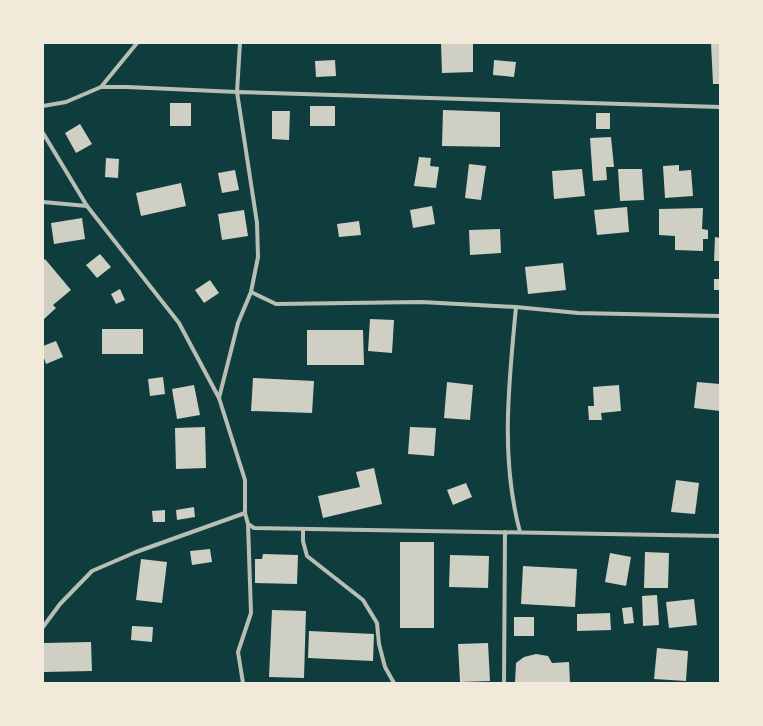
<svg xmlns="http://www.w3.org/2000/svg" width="763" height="726" font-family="'Open Sans',sans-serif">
<rect width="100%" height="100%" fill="#0f3d3e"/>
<g fill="#cfcfc3">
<polygon points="441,43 473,43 473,72 442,73"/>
<polygon points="711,43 720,43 720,84 713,84"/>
<polygon points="335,60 336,76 316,77 315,61"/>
<polygon points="494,60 516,62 514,77 493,75"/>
<rect x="170" y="103" width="21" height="23"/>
<rect x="310" y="106" width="25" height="20"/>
<polygon points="443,110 500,112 500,147 442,146"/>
<polygon points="272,111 290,111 289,140 272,139"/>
<rect x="596" y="113" width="14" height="16"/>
<polygon points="80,124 92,144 76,153 65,133"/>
<polygon points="611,137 614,167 606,167 607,180 593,181 590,138"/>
<polygon points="419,157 431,158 430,166 439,167 436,188 414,186"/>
<polygon points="106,158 119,159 118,178 105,177"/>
<polygon points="469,164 486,166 481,200 465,198"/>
<polygon points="679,165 679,171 691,170 693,196 665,198 663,166"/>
<polygon points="582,169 585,196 554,199 552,171"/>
<polygon points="618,169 642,169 644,200 620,201"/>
<polygon points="235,170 239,190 222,193 218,173"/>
<polygon points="181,183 186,206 141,216 136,193"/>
<polygon points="432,206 435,224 413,228 410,210"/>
<polygon points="627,207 629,232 597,235 594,210"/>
<polygon points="703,208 702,229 708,230 708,239 703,239 703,251 675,250 675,236 659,235 659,209"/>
<polygon points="244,210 248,236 222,240 218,214"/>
<polygon points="82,218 85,239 54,244 51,223"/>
<polygon points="359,221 361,235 339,237 337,224"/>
<polygon points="500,229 501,253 470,255 469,230"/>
<polygon points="715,237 720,238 720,261 714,261"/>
<polygon points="100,254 111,267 97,278 86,265"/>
<polygon points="45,259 71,290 53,305 56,308 43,320 43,261"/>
<polygon points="563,263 566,290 528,294 525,267"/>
<rect x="714" y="279" width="6" height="11"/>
<polygon points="210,280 219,293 204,303 195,290"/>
<polygon points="120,289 125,300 116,304 111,294"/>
<polygon points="370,319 394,320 392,353 368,351"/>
<rect x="102" y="329" width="41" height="25"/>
<polygon points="307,330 363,330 364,365 307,365"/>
<polygon points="56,341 63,357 46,364 43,355 43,346"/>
<polygon points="163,377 165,394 150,396 148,379"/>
<polygon points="253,378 314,381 312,413 251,411"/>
<polygon points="447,382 473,385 470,420 444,418"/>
<polygon points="697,382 720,384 720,411 694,408"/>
<polygon points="194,385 200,415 177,419 172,389"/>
<polygon points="619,385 621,411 601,413 602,420 589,420 588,406 594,406 593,387"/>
<polygon points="205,427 206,468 176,469 175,428"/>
<polygon points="410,427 436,428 434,456 408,454"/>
<polygon points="374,468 382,504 323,518 318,496 360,487 356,472"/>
<polygon points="676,480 699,483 695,514 671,512"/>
<polygon points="466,483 472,497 453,505 447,490"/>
<polygon points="194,507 195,517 177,520 176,510"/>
<polygon points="165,510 165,522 153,522 152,511"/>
<rect x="400" y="542" width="34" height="86"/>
<polygon points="210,549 212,562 192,565 190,551"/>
<polygon points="645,552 669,553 668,588 644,588"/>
<polygon points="610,553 631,557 626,586 605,582"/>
<polygon points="263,554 298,555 297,584 255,583 255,559 262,559"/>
<polygon points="450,555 489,556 488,588 449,587"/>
<polygon points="141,559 167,562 162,603 136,600"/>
<polygon points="523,566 577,569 575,607 521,604"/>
<polygon points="657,595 659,625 643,626 642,596"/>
<polygon points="694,599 697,625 669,628 666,602"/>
<polygon points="632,607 634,623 624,624 622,608"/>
<polygon points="272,610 306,611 304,678 269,677"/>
<polygon points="610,613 611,630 577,631 577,614"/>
<rect x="514" y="617" width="20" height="19"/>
<polygon points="132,626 153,627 152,642 131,640"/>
<polygon points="309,631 374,634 373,661 308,658"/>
<polygon points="91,642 92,671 44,672 44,643"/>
<polygon points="488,643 490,681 460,682 458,644"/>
<polygon points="657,648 688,651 686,681 654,679"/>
<polygon points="536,654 548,656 552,663 569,662 570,683 515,683 516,663 524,657"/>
</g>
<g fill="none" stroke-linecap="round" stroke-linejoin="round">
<g stroke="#b8beb3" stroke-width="4">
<polyline points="101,87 137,43"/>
<polyline points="43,106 66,102 101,87 127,87 237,92 240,43"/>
<polyline points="43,133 87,206 179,323 219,398 245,480 245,513 248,524 254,528 720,536"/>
<polyline points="43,202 87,206"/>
<polyline points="251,292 276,304 421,302 516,307 578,313 720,316"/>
<path d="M516 307C509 382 500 458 520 532"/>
<polyline points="219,398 238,323 251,292 258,257 257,223 237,92 720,107"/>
<polyline points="303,529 303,541 307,556 363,600 377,623 379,644 385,667 394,683"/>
<polyline points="43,627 60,604 92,571 136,552 245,513"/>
<polyline points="243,683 238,652 251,613 248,524"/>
<polyline points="504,683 505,532"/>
</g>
</g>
<rect width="763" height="726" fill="none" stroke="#f1e9da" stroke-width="88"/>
</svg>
